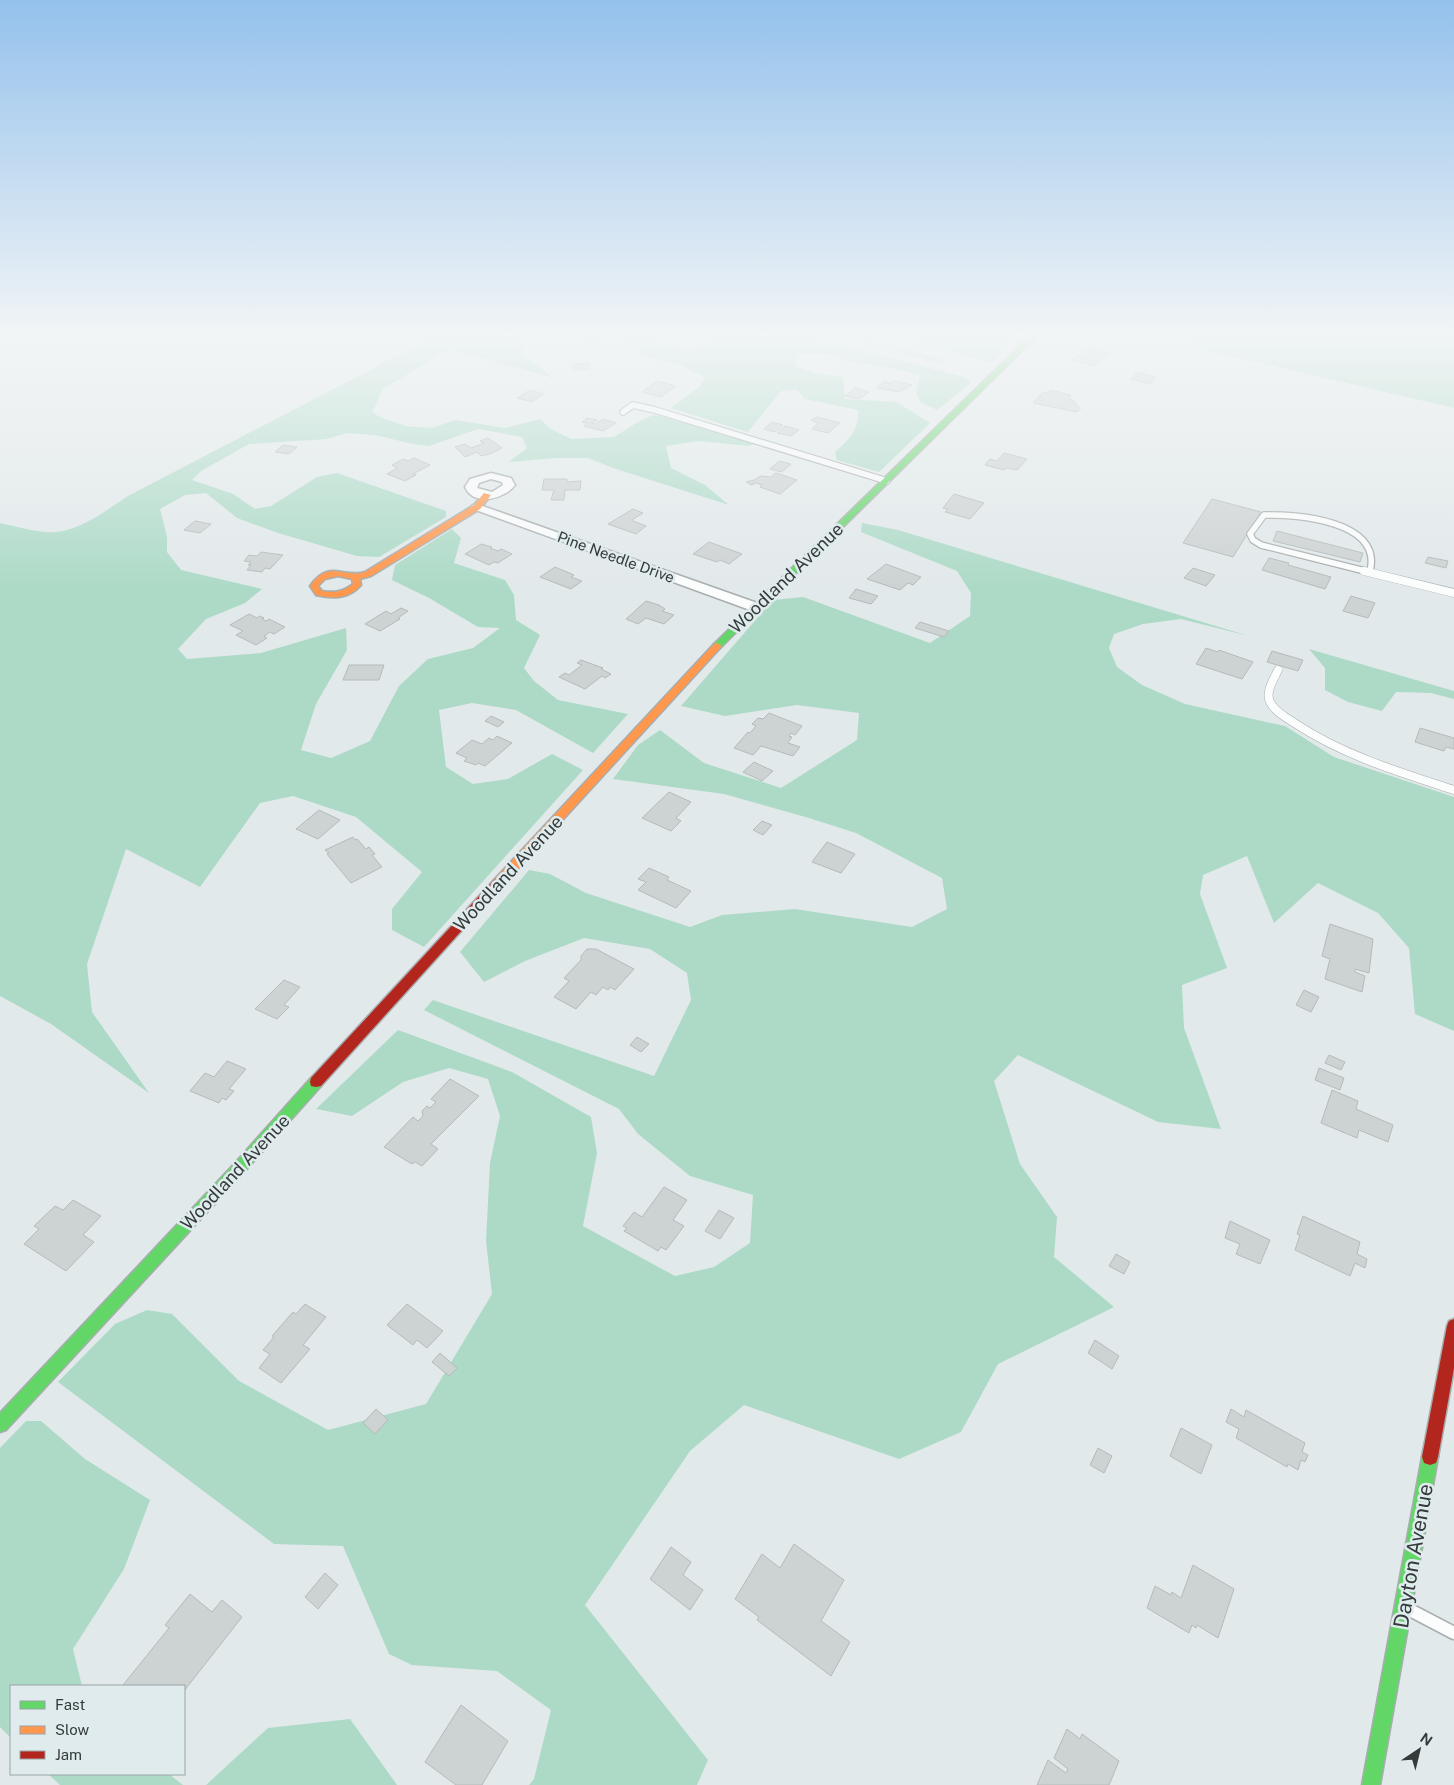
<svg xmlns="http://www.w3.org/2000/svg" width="1454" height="1785" font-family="'Public Sans',sans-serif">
<rect width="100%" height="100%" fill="#e2e9ea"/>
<g fill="#addac7">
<path d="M413 337H526L523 356 554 378 449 349 383 389 372 412 380 417 406 426 432 428 455 420 505 428 540 419 551 429 571 439 614 437 638 422 653 415 673 418 755 444 749 446 699 441 666 446 671 468 705 485 729 505 613 468 588 458H555L509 462 527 448 522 437 478 429 429 446 413 444 375 435 347 433 327 439 249 444 201 471 192 480 233 494 255 509 271 506 317 477 337 473 446 511V517L379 557 357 556 278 533 237 518 206 493 185 495 160 509 167 537V552L181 570 262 589 245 603 206 619 178 649 187 659 261 653 346 628 347 650 316 704 301 750 331 758 370 741 399 686 428 659 473 648 500 628 478 627 429 598 392 580 395 565 452 529 461 538 454 563 505 580 514 595 516 620 540 635 524 668 534 681 558 700 628 714 593 753 516 710 472 703 439 710 446 767 473 784 508 779 552 754 583 770 424 947 392 930V909L422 872 356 817 293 796 260 803 200 887 126 849 87 964 92 1012 149 1093 51 1024 0 996V523C15 526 31 531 46 532 75 535 105 511 128 496L416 346 419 341Z"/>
<path d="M611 337H649L683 348 696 349 715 337H812L967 378 971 383 937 410 920 402 916 392 920 375 895 369 846 361 829 354H797L796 366 815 373 843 377 845 399 896 402 930 423 879 472 837 460 835 452C848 441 860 428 858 410L805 399 797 390 781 391 748 432 671 408 699 387 705 378 683 366 651 358Z"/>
<polygon points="840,337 863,337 944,360 943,364"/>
<polygon points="899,337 1018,337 991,363 941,348"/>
<polygon points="1186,337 1450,337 1454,339 1454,408 1200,349 1189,345"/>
<polygon points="862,523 898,530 1249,636 1181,619 1143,624 1114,634 1109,648 1117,667 1142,685 1185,704 1285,726 1334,757 1454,797 1454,1031 1415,1014 1409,948 1378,913 1318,883 1274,923 1247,856 1203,875 1200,894 1227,968 1182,985 1184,1028 1221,1129 1158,1122 1018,1055 994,1081 1020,1164 1057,1217 1054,1257 1114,1307 998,1364 961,1432 899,1459 744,1405 690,1451 585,1605 708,1760 697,1785 529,1785 534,1779 551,1710 497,1671 412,1665 389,1654 343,1546 274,1544 58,1382 115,1324 147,1310 172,1314 239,1381 328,1430 426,1404 492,1294 486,1241 490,1163 500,1116 488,1079 449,1068 403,1082 352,1116 316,1109 398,1030 512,1072 591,1117 597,1153 583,1226 675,1276 714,1267 750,1243 753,1195 690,1176 638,1134 619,1109 424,1010 433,1000 654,1076 691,1000 687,973 650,949 584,938 525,961 484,982 460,952 529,870 550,874 586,893 690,927 722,915 795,909 912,927 947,909 942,878 856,833 809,818 724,794 613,779 638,745 660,730 704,763 781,788 857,740 859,713 797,705 725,716 681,706 773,600 803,597 930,643 970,616 971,593 957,571 861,532"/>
<polygon points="1309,649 1454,691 1454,699 1431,693 1396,692 1382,711 1348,702 1325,690 1325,668"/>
<polygon points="26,1421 41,1421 85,1459 150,1500 124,1569 73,1649 82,1686 11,1686 11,1738 0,1727 0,1448"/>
<polygon points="350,1719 397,1785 206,1785 268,1728"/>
<polygon points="48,1774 169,1774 183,1785 60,1785"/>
</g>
<g fill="#cdd2d3" stroke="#b5baba">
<polygon points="590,337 594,337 603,340 594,345 583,341"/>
<polygon points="1090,347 1110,353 1094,366 1072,360 1078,354 1083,356 1085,354 1083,353"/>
<polygon points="589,363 590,369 573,370 572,364"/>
<polygon points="1137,372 1156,377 1150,384 1131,379"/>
<polygon points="657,381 676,386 661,397 642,392"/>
<polygon points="884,381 891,383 894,381 912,385 899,392 877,388"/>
<polygon points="855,388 869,392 859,399 845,396"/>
<polygon points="530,390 544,394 532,402 517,398"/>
<polygon points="1051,390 1071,395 1069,399 1073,400 1076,403 1075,405 1081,408 1077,412 1033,403 1043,392 1047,393"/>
<polygon points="816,417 825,419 840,423 828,433 812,429 818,423 811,420"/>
<polygon points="587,418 597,420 591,423 595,424 603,419 616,423 603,431 584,426 588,423 582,422"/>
<polygon points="772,422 783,425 775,432 764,429"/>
<polygon points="785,426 799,430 791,436 777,433"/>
<polygon points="488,438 502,448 490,454 481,456 477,452 465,457 455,447 465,444 471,448 484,443 480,441"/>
<polygon points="283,445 297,447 289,454 275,452"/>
<polygon points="1004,453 1027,459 1017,470 1006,468 1004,470 985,465 990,459 997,461"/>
<polygon points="414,458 430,465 413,474 416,475 405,481 387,474 397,468 392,465 403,459 408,461"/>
<polygon points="779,461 791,464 782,472 770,469"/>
<polygon points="776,473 797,480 780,494 760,487 762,485 756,483 751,485 746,482 754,480 760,476 771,477"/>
<polygon points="544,479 567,479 567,482 581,481 580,490 565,490 564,500 551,500 554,490 542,490"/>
<polygon points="954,494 984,503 970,519 945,512 948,509 943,508"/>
<polygon points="1212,499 1261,512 1233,557 1183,543"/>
<polygon points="633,509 643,513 632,520 633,521 646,526 636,534 608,524"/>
<polygon points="195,521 211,524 200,533 184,530"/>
<polygon points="1277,531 1363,553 1360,562 1273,541"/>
<polygon points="709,542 742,554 729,564 720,560 717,562 693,554"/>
<polygon points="481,544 492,547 490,548 498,551 501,549 512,554 498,563 494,562 489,565 465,554"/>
<polygon points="261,552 283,555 270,569 265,568 262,572 247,570 251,565 248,565 251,562 244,561 249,555 257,556"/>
<polygon points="1428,557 1448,561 1446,568 1425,563"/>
<polygon points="1269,558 1289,563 1288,565 1331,577 1325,589 1262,570"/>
<polygon points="886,564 921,577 913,585 908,583 900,590 867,579"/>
<polygon points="555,567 574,575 571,577 582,581 571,589 540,577"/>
<polygon points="1193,568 1215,575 1206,586 1184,578"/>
<polygon points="856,589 878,596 871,604 849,598"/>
<polygon points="1351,596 1375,603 1368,618 1343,611"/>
<polygon points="646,601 659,605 665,609 662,611 674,615 664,624 646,618 638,624 626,619"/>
<polygon points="401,608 408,611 398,618 400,619 380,631 365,624 386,611 391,614"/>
<polygon points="249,614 257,618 260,616 264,618 262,619 266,621 269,619 285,627 274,634 270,632 264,636 267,638 256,645 236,635 243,631 230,625"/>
<polygon points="920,622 949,631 944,637 915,628"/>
<polygon points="1206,648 1218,652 1219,650 1253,662 1242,679 1196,664"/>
<polygon points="1272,651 1303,660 1298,671 1267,662"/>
<polygon points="581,660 603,668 601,669 611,674 605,678 602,676 585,689 559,677 565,673 569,675 582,665 577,663"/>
<polygon points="349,665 384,665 379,680 343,680"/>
<polygon points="769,713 802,726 795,735 791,733 789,736 792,737 788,743 800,747 793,756 761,746 753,755 734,748 748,732 750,733 756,726 752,724 758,718 763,719"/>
<polygon points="491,716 504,722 498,727 485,721"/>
<polygon points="1420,728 1454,738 1454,749 1446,747 1444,751 1415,742"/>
<polygon points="497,736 512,743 485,766 478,763 476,765 464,761 467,758 456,753 472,740 482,744 489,738 493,740"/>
<polygon points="754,762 773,771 762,781 743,772"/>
<polygon points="669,792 691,802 676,818 681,821 671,831 642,818"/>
<polygon points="319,810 340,820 318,839 296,829"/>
<polygon points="762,821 772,825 763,835 753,830"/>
<polygon points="353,837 355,840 357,839 366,849 369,847 375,854 372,855 382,867 351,883 327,854 329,853 325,850"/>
<polygon points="827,842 855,854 841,873 812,862"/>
<polygon points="649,868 669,877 667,880 691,891 676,908 638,890 646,882 638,879"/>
<polygon points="1330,924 1373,939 1369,973 1355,969 1355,972 1365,976 1362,992 1325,979 1330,959 1322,956"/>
<polygon points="587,949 596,949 634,969 615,990 610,987 608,990 603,987 596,995 591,992 576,1009 554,997 569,981 564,978 581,960 581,956"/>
<polygon points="284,980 300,987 284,1005 289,1007 277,1019 255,1009"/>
<polygon points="1304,990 1319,997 1311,1012 1296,1005"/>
<polygon points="637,1037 649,1044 641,1052 630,1045"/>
<polygon points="1329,1055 1345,1062 1341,1070 1325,1063"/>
<polygon points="227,1061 246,1069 229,1089 234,1091 226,1100 222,1098 219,1103 190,1091 205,1073 214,1077"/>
<polygon points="1319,1068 1344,1078 1340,1090 1315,1080"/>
<polygon points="450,1079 479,1096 431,1144 438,1149 422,1166 415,1162 412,1164 384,1147 413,1117 418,1121 423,1116 422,1111 427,1106 430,1108 436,1102 431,1099"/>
<polygon points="1332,1090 1358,1101 1356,1109 1393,1125 1388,1142 1359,1130 1357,1138 1321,1123"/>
<polygon points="664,1187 687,1200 673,1220 684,1226 666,1250 661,1247 658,1251 624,1231 627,1228 623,1226 634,1212 642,1217"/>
<polygon points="73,1200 101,1216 83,1235 94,1242 66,1271 24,1244 39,1229 34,1226 55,1206 63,1210"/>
<polygon points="719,1210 734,1218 720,1239 705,1231"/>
<polygon points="1303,1216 1360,1242 1357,1254 1367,1259 1365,1268 1355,1263 1350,1276 1295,1250 1300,1235 1297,1234"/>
<polygon points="1230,1221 1270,1240 1260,1264 1236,1254 1240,1244 1225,1238"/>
<polygon points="1116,1254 1130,1262 1124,1274 1109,1266"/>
<polygon points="305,1304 326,1317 303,1345 310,1349 281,1383 259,1368 270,1354 263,1350 274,1337 272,1336 293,1312 296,1314"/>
<polygon points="407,1304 443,1331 427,1348 417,1340 413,1345 387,1325"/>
<polygon points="1095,1340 1119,1356 1112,1369 1088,1353"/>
<polygon points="440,1353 457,1368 449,1376 432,1362"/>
<polygon points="376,1409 388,1420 375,1434 363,1423"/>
<polygon points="1231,1409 1244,1417 1246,1410 1305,1443 1302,1452 1308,1455 1305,1462 1301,1460 1298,1470 1288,1464 1287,1467 1236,1438 1239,1429 1226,1422"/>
<polygon points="1181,1428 1212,1445 1201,1474 1170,1456"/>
<polygon points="1098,1448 1112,1456 1104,1473 1090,1465"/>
<polygon points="794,1544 844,1580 821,1621 850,1642 831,1676 757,1620 759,1617 735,1599 762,1554 780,1568"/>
<polygon points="671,1547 691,1562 683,1575 703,1590 690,1610 650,1579"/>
<polygon points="1193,1565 1234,1589 1218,1638 1197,1625 1196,1628 1192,1625 1189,1633 1147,1608 1155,1586 1171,1595 1172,1592 1181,1598"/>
<polygon points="325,1573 338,1585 318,1609 305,1597"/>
<polygon points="190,1594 212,1612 222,1600 242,1617 184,1691 184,1686 125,1686 123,1685 169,1628 165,1625"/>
<polygon points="461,1705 508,1741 482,1785 456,1785 425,1762"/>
<polygon points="1067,1729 1080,1739 1082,1734 1119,1761 1109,1785 1037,1785 1048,1760 1066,1773 1068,1769 1054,1758"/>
</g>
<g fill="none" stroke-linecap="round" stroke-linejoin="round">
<g stroke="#a8adae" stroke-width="8">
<g id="lane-far2">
<polyline points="623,412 633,405 655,410 887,481"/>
<path d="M1369 572 1261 545 1253 540 1250 534 1264 515C1297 514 1383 521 1370 571"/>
</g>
</g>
<g stroke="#a8adae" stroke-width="9">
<g id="lane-far1">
<polyline points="1364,571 1454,593"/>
<path d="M1278 670C1274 679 1265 692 1270 702 1275 712 1287 718 1296 724 1345 756 1399 772 1454 790"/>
</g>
</g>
<g stroke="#a8adae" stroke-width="15">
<polyline id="lane" points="1410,1610 1454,1633"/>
</g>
<g stroke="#a8adae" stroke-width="3">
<g id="street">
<path d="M491 473 511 478 515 485C505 499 473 507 465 487L470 479ZM491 479 502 482 503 485 492 492 477 488 479 483Z"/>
<polygon points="477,504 760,604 761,607 760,610 750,610 473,509 471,507 473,505"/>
</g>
</g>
<g stroke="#a8adae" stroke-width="3">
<g id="fast">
<polygon points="1029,337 1036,337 720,648 714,648 714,644"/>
<polygon points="316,1077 321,1078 322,1082 321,1086 246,1170 6,1430 0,1432 0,1413 236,1162 311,1078"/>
<polygon points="1430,1449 1436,1451 1438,1457 1380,1785 1362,1785 1422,1457 1424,1451"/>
</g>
</g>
<g stroke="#a8adae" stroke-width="3">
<g id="slow">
<path d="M484 493 491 495 480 509 371 576 360 579 361 585C349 599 333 599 316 595L310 586C330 558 343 579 365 572L474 505ZM338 576 352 579 353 584C343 592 334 593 322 591L318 586 325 579Z"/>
<polygon points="717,643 722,646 720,648 502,886 494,886 492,883 494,880 714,644"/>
</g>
</g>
<g stroke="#a8adae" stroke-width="3">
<g id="jam">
<polygon points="498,879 502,880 504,883 502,886 321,1086 316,1087 311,1086 310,1082 311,1078 494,880"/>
<polygon points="1454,1319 1454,1368 1438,1457 1436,1463 1430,1465 1424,1463 1422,1457 1447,1326 1449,1321"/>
</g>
</g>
<use href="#lane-far2" stroke="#fbfcfc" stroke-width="5.5"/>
<use href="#lane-far1" stroke="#fbfcfc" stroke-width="8"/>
<use href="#lane" stroke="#fbfcfc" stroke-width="12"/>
<use href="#street" fill="#fbfcfc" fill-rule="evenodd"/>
<use href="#fast" fill="#63d668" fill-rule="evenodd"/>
<use href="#slow" fill="#ff974d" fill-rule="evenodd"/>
<use href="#jam" fill="#b3261e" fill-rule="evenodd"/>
</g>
<linearGradient id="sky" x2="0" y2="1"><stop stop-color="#94c1ec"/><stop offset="0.57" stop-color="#f2f5f6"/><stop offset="1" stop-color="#f2f5f6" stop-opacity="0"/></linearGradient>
<rect width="1454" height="587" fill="url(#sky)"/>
<g text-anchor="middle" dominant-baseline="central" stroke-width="5" stroke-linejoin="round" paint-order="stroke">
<g font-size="15" fill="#353a3b" stroke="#dfebed">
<text transform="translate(616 557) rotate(20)">Pine Needle Drive</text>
</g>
<g font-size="18" fill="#353a3b" stroke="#dfebed">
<text transform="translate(786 578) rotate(-44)">Woodland Avenue</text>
<text transform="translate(508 873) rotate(-47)">Woodland Avenue</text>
<text transform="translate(235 1172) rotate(-47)">Woodland Avenue</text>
</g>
<g font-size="21" fill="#353a3b" stroke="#dfebed">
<text transform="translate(1413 1556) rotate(-80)">Dayton Avenue</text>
</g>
</g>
<rect x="10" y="1685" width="175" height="90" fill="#dfebed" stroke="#9ba4a6"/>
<rect x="20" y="1701" width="25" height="8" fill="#63d668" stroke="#9ba4a6"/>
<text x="55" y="1710" font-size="15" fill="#353a3b">Fast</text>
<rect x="20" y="1726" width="25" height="8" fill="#ff974d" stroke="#9ba4a6"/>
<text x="55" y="1735" font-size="15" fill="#353a3b">Slow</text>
<rect x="20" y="1751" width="25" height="8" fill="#b3261e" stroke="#9ba4a6"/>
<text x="55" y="1760" font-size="15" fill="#353a3b">Jam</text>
<g transform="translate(1419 1750) rotate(35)" stroke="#dfebed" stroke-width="4" paint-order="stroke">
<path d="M0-4L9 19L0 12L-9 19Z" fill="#353a3b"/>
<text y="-8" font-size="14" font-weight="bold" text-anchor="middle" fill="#353a3b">N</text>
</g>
</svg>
